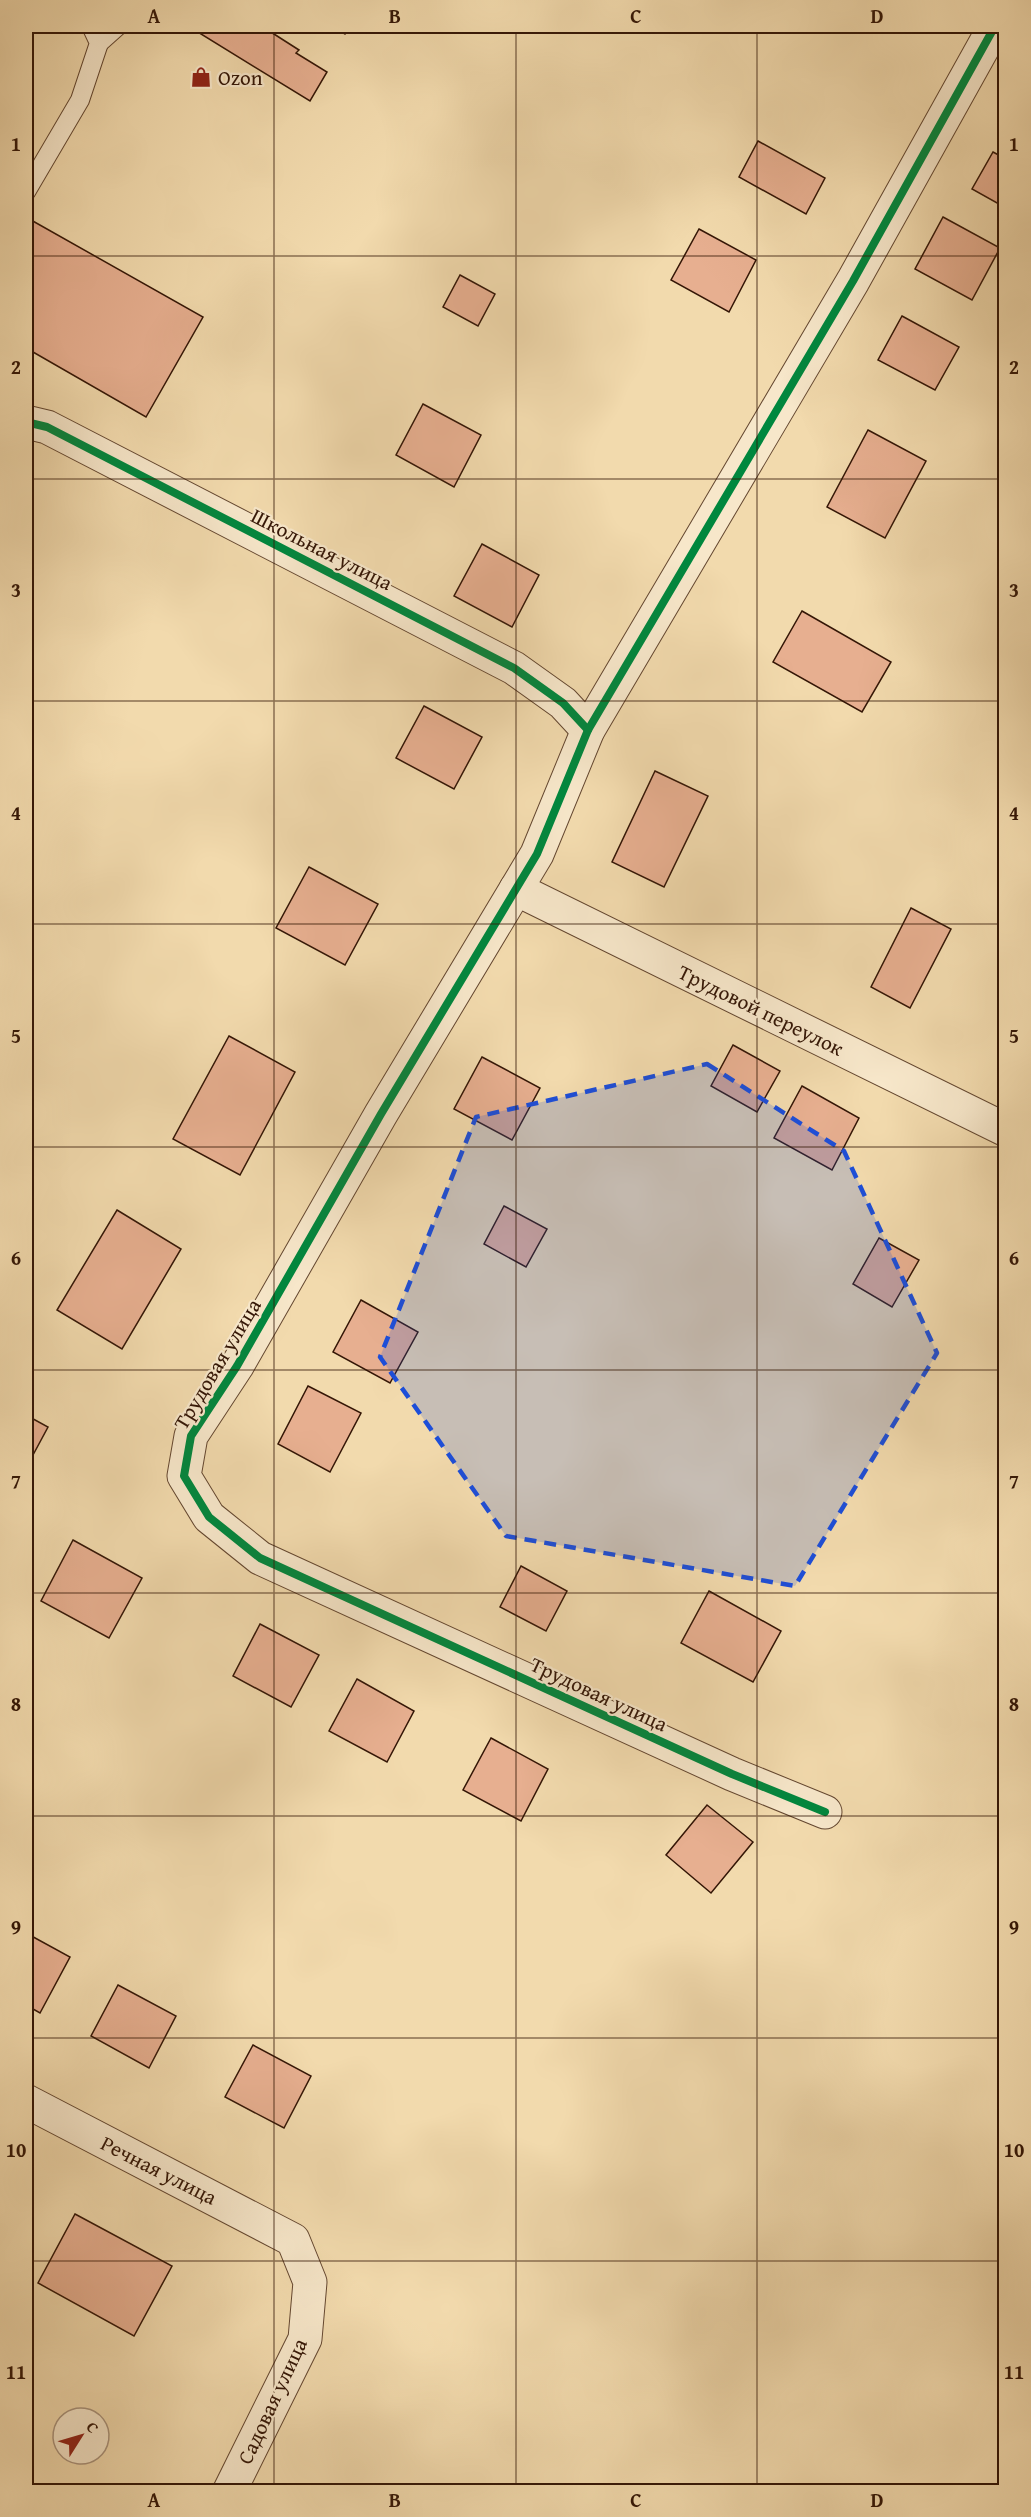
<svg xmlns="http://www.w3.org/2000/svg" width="1031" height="2517" font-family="'Gentium Book Plus',serif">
<rect width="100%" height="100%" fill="#f2daad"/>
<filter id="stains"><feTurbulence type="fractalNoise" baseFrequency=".00333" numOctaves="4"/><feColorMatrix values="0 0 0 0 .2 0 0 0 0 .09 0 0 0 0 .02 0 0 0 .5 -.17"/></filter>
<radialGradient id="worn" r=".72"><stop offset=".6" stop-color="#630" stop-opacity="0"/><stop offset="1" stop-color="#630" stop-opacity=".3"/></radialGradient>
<g fill="#e7af90" stroke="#341606" stroke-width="1.5">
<polygon points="188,26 264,26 263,27 299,50 296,53 327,72 310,101"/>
<polygon points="331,26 350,26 345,34"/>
<polygon points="758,141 825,178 806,214 739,177"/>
<polygon points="993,152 1006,159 1006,208 972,189"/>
<polygon points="943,217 1000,248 972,300 915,269"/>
<polygon points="31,220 203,317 146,417 26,348 26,231"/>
<polygon points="699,229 756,260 729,312 671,280"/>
<polygon points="460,275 495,294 478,326 443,307"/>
<polygon points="902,316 959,347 935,390 878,360"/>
<polygon points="423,404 481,435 454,487 396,455"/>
<polygon points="868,430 926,461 885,538 827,507"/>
<polygon points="482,544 539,575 512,627 454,596"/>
<polygon points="802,611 891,662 862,712 773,662"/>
<polygon points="424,706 482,737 454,789 396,758"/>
<polygon points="655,771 708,796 664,887 612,862"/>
<polygon points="309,867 378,904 345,965 276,928"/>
<polygon points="911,908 951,929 910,1008 871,987"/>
<polygon points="229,1036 295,1072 240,1175 173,1139"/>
<polygon points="733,1045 780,1071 757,1112 711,1086"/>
<polygon points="482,1057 540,1088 512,1140 454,1109"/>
<polygon points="802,1086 859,1118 832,1170 774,1138"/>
<polygon points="504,1206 547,1229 526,1267 484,1244"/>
<polygon points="117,1210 181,1249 122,1349 57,1310"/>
<polygon points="879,1238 919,1260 892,1307 853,1284"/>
<polygon points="361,1300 418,1332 390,1383 333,1352"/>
<polygon points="308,1386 361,1413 330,1472 278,1444"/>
<polygon points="26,1415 48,1427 26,1468"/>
<polygon points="73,1540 142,1578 109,1638 41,1601"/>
<polygon points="521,1566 567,1591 546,1631 500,1607"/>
<polygon points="709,1591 781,1631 753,1682 681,1643"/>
<polygon points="260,1624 319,1655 291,1707 233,1676"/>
<polygon points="357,1679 414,1711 387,1762 329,1731"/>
<polygon points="491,1738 548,1769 521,1821 463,1790"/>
<polygon points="707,1805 753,1842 711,1893 666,1855"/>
<polygon points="26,1933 70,1957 40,2013 26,2005"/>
<polygon points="118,1985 176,2016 149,2068 91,2036"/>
<polygon points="253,2045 311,2076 284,2128 225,2097"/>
<polygon points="75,2214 172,2266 134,2336 38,2283"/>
</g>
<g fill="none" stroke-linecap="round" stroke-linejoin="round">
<g stroke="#644730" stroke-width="20">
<g id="lane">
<polyline points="99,43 118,26"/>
<polyline points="26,192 80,100 99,43 91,26"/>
</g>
</g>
<g stroke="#644730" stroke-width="35">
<g id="street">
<polyline points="26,422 47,427 514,668 563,703 588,730"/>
<polyline points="516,889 1006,1130"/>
<polyline points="825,1812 732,1774 260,1558 209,1517 184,1476 191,1436 237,1366 381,1114 537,854 588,730 853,281 995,26"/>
<polyline points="26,2101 293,2240 310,2282 305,2339 229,2492"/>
</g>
</g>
<use href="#lane" stroke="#f7e7ca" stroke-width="18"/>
<use href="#street" stroke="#f7e7ca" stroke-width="33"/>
<g stroke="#f7e7ca" stroke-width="11">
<g id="cycleway">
<polyline points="26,422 47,427 514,668 563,703 588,730"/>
<polyline points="825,1812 732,1774 260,1558 209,1517 184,1476 191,1436 237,1366 381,1114 537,854 588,730 853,281 995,26"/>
</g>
</g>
<use href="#cycleway" stroke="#00873e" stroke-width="8"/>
</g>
<path fill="#1d4ed8" fill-opacity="0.2" stroke="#1d4ed8" stroke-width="4.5" stroke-dasharray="12 8" stroke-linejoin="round" d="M707 1064 844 1151 937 1353 795 1586 506 1536 380 1357 476 1117Z"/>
<path fill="none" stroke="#341606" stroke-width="1.5" stroke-opacity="0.55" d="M274 26V2492M516 26V2492M757 26V2492M26 256H1006M26 479H1006M26 701H1006M26 924H1006M26 1147H1006M26 1370H1006M26 1593H1006M26 1816H1006M26 2038H1006M26 2261H1006"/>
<defs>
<g id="shop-bare" transform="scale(1.62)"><path d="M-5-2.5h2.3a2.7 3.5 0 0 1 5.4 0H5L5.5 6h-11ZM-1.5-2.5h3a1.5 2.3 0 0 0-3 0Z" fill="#8f2418" stroke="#f7e7ca" stroke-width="2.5" paint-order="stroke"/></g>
</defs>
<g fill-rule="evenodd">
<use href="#shop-bare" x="201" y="77"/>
</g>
<g text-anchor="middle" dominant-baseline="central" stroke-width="4.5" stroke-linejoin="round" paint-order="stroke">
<g font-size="21" fill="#341606" stroke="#f7e7ca" text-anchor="start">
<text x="218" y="77">Ozon</text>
</g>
<g font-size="21" fill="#341606" stroke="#f7e7ca">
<text transform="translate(322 549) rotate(27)">Школьная улица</text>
<text transform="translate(761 1010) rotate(26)">Трудовой переулок</text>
<text transform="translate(217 1364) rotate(-59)">Трудовая улица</text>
<text transform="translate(599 1694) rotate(25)">Трудовая улица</text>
<text transform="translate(159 2170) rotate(27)">Речная улица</text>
<text transform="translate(272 2401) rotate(-65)">Садовая улица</text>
</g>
</g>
<rect width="1031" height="2517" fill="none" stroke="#f2daad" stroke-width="66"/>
<g transform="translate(81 2436) rotate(53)"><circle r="28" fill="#f7e7ca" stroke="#a9937c" stroke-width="1.5"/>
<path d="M0-4.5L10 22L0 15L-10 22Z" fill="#8f2418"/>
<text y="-9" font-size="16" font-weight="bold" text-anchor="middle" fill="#341606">С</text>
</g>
<rect x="33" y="33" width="965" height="2451" fill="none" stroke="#341606" stroke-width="2"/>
<g font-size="20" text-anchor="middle" font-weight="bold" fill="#341606">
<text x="154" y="23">A</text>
<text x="395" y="23">B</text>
<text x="636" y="23">C</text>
<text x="877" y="23">D</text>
<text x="16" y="151">1</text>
<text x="1014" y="151">1</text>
<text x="16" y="374">2</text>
<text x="1014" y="374">2</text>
<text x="16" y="597">3</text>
<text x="1014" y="597">3</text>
<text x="16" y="820">4</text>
<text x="1014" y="820">4</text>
<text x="16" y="1043">5</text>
<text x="1014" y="1043">5</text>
<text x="16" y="1265">6</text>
<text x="1014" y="1265">6</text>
<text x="16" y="1488">7</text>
<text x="1014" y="1488">7</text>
<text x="16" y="1711">8</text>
<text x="1014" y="1711">8</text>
<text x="16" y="1934">9</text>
<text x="1014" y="1934">9</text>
<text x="16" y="2157">10</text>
<text x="1014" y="2157">10</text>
<text x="16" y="2379">11</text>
<text x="1014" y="2379">11</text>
<text x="154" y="2507">A</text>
<text x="395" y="2507">B</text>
<text x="636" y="2507">C</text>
<text x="877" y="2507">D</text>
</g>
<rect width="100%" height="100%" filter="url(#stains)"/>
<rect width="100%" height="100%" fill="url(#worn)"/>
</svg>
